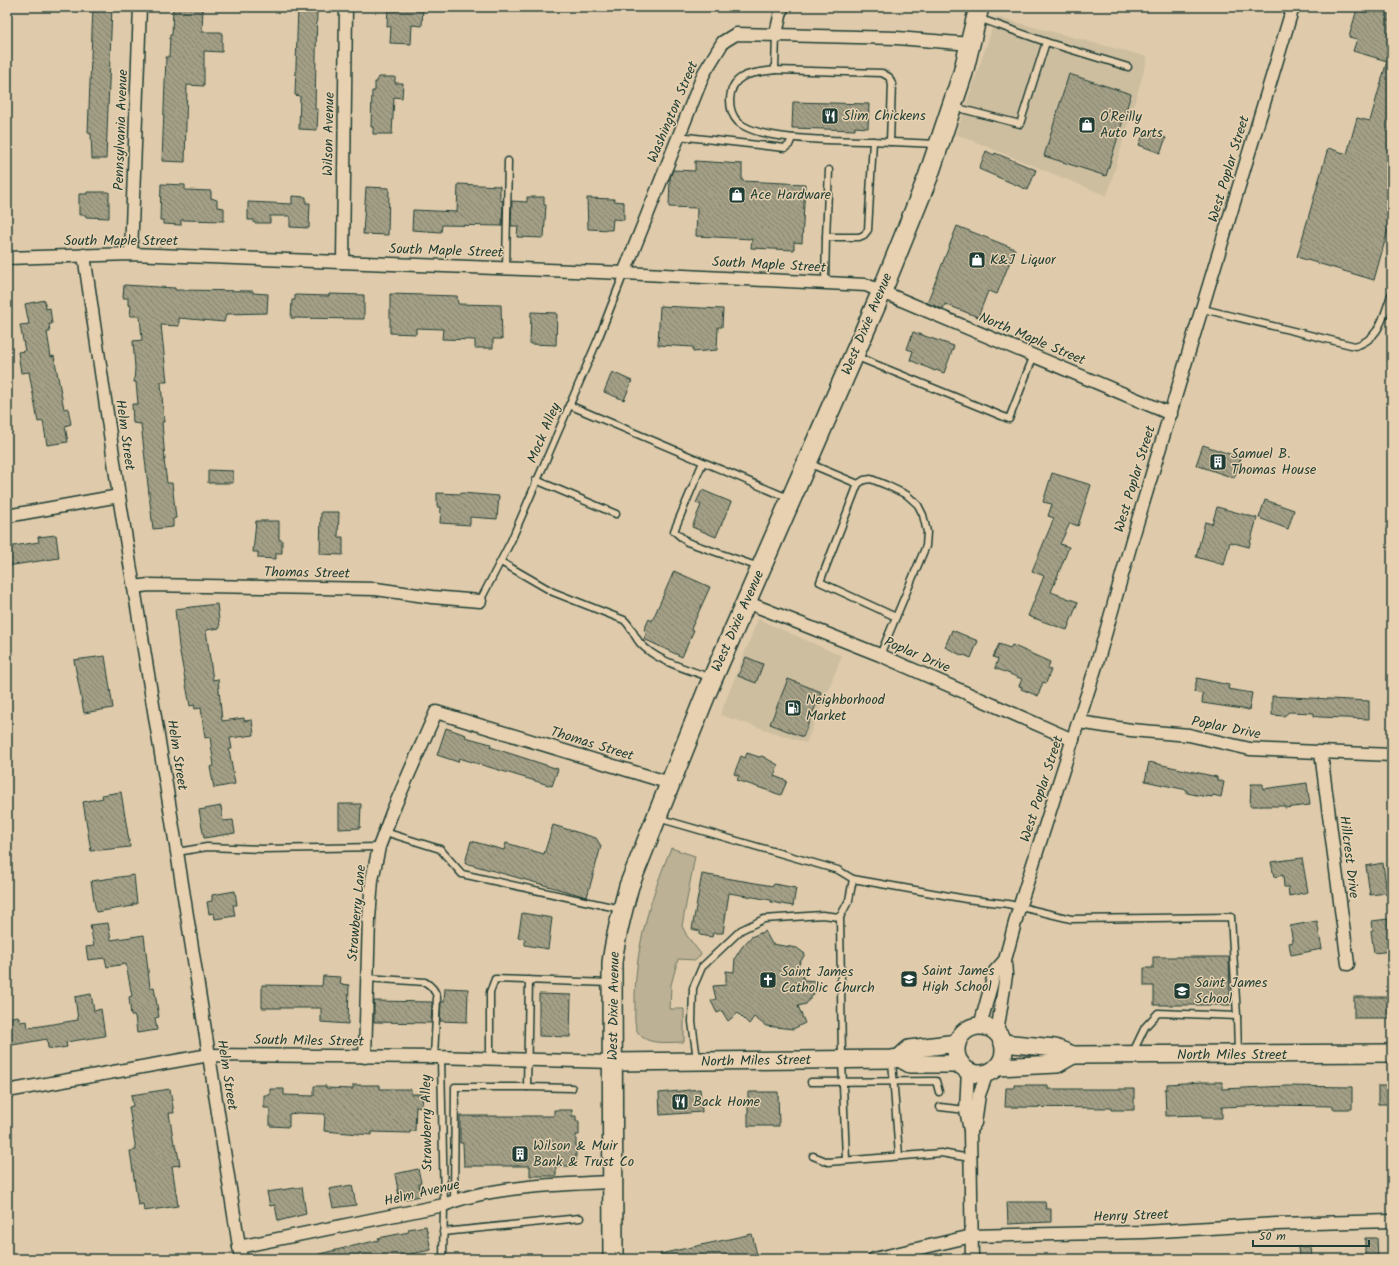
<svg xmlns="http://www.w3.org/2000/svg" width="1399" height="1266" font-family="Kalam,sans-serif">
<defs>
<pattern id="building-back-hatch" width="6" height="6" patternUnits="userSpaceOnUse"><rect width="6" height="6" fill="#a39f86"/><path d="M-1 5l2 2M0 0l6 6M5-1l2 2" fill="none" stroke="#84836e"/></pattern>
</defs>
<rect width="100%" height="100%" fill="#dfcbab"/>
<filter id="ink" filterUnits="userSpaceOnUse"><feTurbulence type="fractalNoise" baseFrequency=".025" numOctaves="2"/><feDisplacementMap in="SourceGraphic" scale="8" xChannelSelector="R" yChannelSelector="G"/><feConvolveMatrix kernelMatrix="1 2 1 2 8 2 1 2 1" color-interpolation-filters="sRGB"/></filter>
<g filter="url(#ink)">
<g fill="#cdbea0">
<polygon points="996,17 1148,57 1107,196 956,134"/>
<polygon points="758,619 842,656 806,743 720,715"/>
</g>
<path fill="#bcb195" stroke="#6e7764" d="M671 848 695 856 682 926 687 936 701 954 696 960 678 959 671 985 670 1009H684V1042C672 1042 652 1045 642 1037 633 1030 635 1017 635 1006 634 950 650 899 671 848Z"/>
<g fill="url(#building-back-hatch)" stroke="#1f3d34">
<polygon points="93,7 112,7 106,159 92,159 91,134 88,133"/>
<polygon points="173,7 203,7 202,32 221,32 222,34 222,52 204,51 204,86 187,85 185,162 162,161 166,57 169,57 170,35 172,35"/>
<polygon points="298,7 317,7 315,109 318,109 317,130 299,129 300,96 295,95"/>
<polygon points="388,7 423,7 422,26 412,25 411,44 390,43 391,27 387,26"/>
<polygon points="1368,7 1392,7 1392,231 1388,230 1374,280 1297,257 1328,148 1347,154 1357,118 1370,121 1387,61 1353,51 1357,39 1349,37 1357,9 1367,12"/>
<polygon points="1069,74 1131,94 1106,176 1044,156"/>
<polygon points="378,77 395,77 395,83 403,83 402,98 394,97 392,134 373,134 373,127 371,127 372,91 375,91 375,82 377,82"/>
<polygon points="793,102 869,104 868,128 855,127 855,130 792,128"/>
<polygon points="1145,130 1166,138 1160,153 1139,145"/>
<polygon points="986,151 994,155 995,153 1036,170 1028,190 979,169"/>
<polygon points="695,161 742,164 742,181 805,184 802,243 794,242 794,250 751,248 752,239 696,236 697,208 669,207 670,178 673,170 695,171"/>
<polygon points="161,184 185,185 185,190 211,191 211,198 217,200 217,207 224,208 224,221 184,220 181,220 181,225 163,224 163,220 160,220"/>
<polygon points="458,184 500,186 500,200 503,201 502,226 442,225 441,232 412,230 413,210 457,212"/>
<polygon points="366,187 389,188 388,235 363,234"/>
<polygon points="87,192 109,192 109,218 86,217 86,215 79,215 79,194 87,194"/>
<polygon points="292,196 306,197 306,203 310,203 309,228 290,227 290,216 270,216 270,223 254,223 254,220 248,220 248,202 292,204"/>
<polygon points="527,197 544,197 544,205 546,205 544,238 517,237 518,226 511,226 512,201 527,202"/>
<polygon points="587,198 614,199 614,201 624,202 624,220 613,219 612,230 588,229"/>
<polygon points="957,226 1015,249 997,294 988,291 978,317 945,304 943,309 927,303"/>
<polygon points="124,285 175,288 175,290 253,291 253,293 268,294 267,313 226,314 224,322 179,318 179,326 161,325 167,382 161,382 164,422 162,422 165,460 164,460 167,483 172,483 176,518 173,519 173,527 153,529 141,424 133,423 132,404 138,404 136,382 134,382 135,368 133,341 142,340 140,316 130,316 131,306 128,305 128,298 123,298"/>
<polygon points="329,294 364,295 364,319 291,318 292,300 295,300 295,295 329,296"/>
<polygon points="390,294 457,296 458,304 501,305 502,339 493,339 493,348 475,348 475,340 442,339 443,329 416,328 416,334 390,333"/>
<polygon points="45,300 46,309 50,308 52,324 49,324 50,332 47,332 51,357 54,356 64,409 68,408 71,424 65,426 68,442 47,445 43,421 38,422 29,372 21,373 18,352 25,351 20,325 29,324 25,304"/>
<polygon points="660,306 723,309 722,327 718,327 717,350 693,352 693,347 658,345"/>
<polygon points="531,312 557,313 556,345 530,344"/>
<polygon points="913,332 954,346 944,373 936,370 935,371 910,360 913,351 907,349"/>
<polygon points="612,372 632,381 624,400 604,392"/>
<polygon points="1203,445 1241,458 1234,478 1196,465"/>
<polygon points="208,470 233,471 233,483 208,483"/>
<polygon points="1052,473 1091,485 1078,526 1070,523 1060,544 1069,547 1051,592 1078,602 1067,630 1028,616 1044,576 1032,571 1054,518 1048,516 1052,504 1043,502"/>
<polygon points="702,490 731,502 716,537 692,527 701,505 696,503"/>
<polygon points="437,493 460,494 462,493 499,496 497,519 470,517 470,525 440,523 441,507 437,507"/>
<polygon points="1265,500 1294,510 1288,529 1259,518"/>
<polygon points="1217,507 1257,518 1249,547 1230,542 1224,565 1196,557 1205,522 1212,524"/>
<polygon points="321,512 339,512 338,537 343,537 343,555 320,554"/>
<polygon points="256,521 279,521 279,540 282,540 282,553 276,553 276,559 258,558 258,552 253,552"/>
<polygon points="56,535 59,558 7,566 7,547 39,542 38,537"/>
<polygon points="674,571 710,587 691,629 694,630 682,657 644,639 647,631 644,630 649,619 652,621"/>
<polygon points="217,604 220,628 206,630 213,680 218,679 222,721 244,718 244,721 252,720 254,735 230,738 232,749 229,749 235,784 214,788 210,767 214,766 210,737 205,738 201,708 195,709 194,705 190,706 179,647 175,609"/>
<polygon points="952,630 978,641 971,658 964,655 963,656 945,647"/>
<polygon points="999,644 1010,648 1012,645 1050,662 1048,669 1051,670 1046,683 1043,682 1038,696 1021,689 1022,687 1019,686 1022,679 995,668 998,659 993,657"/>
<polygon points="105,656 113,708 84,713 74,660"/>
<polygon points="746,657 763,664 756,683 738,676"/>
<polygon points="1197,678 1229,685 1228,689 1252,693 1249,710 1202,703 1203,694 1194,692"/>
<polygon points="788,679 821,692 803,737 770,724"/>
<polygon points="1272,696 1369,701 1369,719 1319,717 1314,716 1314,713 1289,712 1284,716 1272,715"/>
<polygon points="446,728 466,735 465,737 491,744 490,747 558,769 552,786 459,758 458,762 437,755"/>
<polygon points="747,753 759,757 762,756 778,765 774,776 787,781 781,795 737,780 739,776 734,774 741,756 745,758"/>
<polygon points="1149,762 1217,777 1217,780 1224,782 1221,797 1213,795 1212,797 1207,796 1207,797 1187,793 1187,790 1145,781"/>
<polygon points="1307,783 1310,805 1285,808 1285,806 1250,806 1251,784 1263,784 1263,789"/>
<polygon points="121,792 130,847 91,851 83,802 103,798 102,795"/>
<polygon points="339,804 361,804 360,828 339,829"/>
<polygon points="221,806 223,821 233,820 235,833 204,838 199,810"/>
<polygon points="553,825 596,838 601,846 587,897 465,863 471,841 504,850 506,843 544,854"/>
<polygon points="1302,858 1308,892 1289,896 1288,887 1284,887 1283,875 1274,877 1271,862"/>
<polygon points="1383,863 1387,893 1370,895 1366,866"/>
<polygon points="702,874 773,886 774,884 796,888 793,906 771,902 771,900 729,893 723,933 713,933 712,937 700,935 700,931 692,929"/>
<polygon points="134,875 137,904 132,904 133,906 96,912 91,881"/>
<polygon points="235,891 237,905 233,905 235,916 215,919 214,913 209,914 207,902 212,901 212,895"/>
<polygon points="522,913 552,918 548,949 525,945 525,939 518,938"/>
<polygon points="1388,919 1392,951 1374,953 1371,931 1373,930 1372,921"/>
<polygon points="1317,921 1322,949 1291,955 1289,943 1293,942 1290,926"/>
<polygon points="108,923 111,940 144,935 150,988 154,987 159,1017 155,1018 157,1030 137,1033 135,1016 131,1016 129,997 132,996 126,964 107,967 105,958 88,960 86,947 94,946 90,925"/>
<polygon points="765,931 772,944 797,948 805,954 798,966 804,980 816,981 816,991 806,1004 798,1006 805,1023 793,1029 766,1026 754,1017 749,1024 738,1013 728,1021 722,1011 717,1013 711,1001 716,999 713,986 726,985 726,971 734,972 735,958 742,947 751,937"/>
<polygon points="1153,957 1229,957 1230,1005 1154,1005 1154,986 1144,986 1144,968 1153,968"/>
<polygon points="323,976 341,977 340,984 349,985 348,1024 321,1022 321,1008 262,1008 262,985 322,986"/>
<polygon points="445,988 468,989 467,1022 440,1021 441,1002 444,1002"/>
<polygon points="91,994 94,1011 101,1009 105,1036 66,1042 67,1047 55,1049 48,1048 47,1039 7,1046 7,1018 18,1016 20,1022 27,1021 28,1028 78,1020 75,997"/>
<polygon points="539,994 571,995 570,1037 539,1036"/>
<rect x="1354" y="997" width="38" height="21"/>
<polygon points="374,1001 432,1002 431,1023 374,1022"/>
<polygon points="1202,1082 1222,1082 1222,1089 1287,1086 1352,1087 1352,1109 1333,1109 1333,1106 1271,1105 1222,1107 1222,1118 1202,1118 1202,1115 1166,1116 1165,1089 1167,1089 1167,1084"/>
<polygon points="353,1085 380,1085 380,1089 411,1089 411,1094 423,1094 422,1107 416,1106 415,1131 410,1131 410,1133 372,1132 372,1135 324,1131 325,1114 298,1113 289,1114 289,1127 270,1126 270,1108 264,1108 264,1095 270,1095 270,1089 284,1089 284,1095 314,1096 314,1086 326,1086 326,1088 353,1089"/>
<polygon points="1014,1085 1048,1085 1048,1089 1134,1089 1134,1110 1111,1110 1111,1108 1005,1107 1006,1088 1014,1088"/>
<rect x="1378" y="1086" width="14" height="18"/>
<polygon points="170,1089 174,1113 169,1113 174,1144 176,1144 180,1165 172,1166 178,1206 144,1211 143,1204 138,1205 130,1151 136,1150 129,1107 133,1106 131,1095"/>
<polygon points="700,1089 702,1112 660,1115 659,1093"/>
<polygon points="748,1092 778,1092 779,1126 748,1126"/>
<polygon points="554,1110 572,1110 572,1116 576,1116 576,1121 579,1121 579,1135 576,1135 576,1166 556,1166 556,1176 530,1176 530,1166 464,1166 463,1143 460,1143 460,1116 554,1116"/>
<polygon points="418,1169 421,1182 419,1183 420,1196 402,1200 401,1196 399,1196 395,1174"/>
<polygon points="352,1185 356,1205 333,1208 329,1189"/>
<polygon points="302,1187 306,1214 278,1221 275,1205 270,1206 267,1192"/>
<polygon points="1007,1202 1045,1202 1046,1209 1051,1209 1051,1222 1008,1224"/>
<polygon points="426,1226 431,1250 384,1259 320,1259 319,1254 379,1240 378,1238 409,1232 408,1229"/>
<polygon points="752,1234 758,1259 661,1259 660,1254"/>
<polygon points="1365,1238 1377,1238 1378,1259 1365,1259"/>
<polygon points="1311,1246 1312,1259 1299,1259 1298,1247"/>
</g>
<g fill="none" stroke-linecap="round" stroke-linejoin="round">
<g stroke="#1f3d34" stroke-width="9">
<g id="service">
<polyline points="776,34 775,70 882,73 889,77 892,84 890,142"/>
<polyline points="1046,42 1128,67"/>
<path d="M775 70C754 73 731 72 730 100 730 108 732 116 738 122 760 142 840 140 870 141 892 142 915 143 937 144"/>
<polyline points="954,107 1020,124 1046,42 978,18"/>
<polyline points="678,136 785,148 789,145 792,138"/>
<polyline points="826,237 829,170"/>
<polyline points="506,268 508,161"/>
<polyline points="825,283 826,237 859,237 864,235 868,230 873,141"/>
<path d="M1203 309 1355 346C1381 339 1383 315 1392 293"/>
<polyline points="855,356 1009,419 1034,355"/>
<polyline points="569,405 788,498"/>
<polyline points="703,462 674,531 687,542 759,567"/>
<polyline points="808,463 858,484 820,582 896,617 880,655"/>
<polyline points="536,480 616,514"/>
<polyline points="858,484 864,480 871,479 886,485 907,495 918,505 923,515 927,532 926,546 896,617"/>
<path d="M501 562 553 592 624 620C632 627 634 636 640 643 657 662 688 669 711 678"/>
<polyline points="480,601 511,541 599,337 624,273"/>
<polyline points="658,818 838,870 853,879 966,899 1008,904 1071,919 1231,917 1237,1016 1158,1013 1145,1027 1133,1052"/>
<polyline points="385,832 440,849 462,874 621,909"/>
<polyline points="177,852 207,847 263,849 379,847"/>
<polyline points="840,917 842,1060 846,1159"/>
<path d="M367 978 425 982C432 986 435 990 437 997L434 1057"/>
<polyline points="1237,1016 1238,1053"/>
<polyline points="441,1058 444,1205 443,1259"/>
<polyline points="490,1059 490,992 495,979 610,983"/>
<polyline points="697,1059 692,1022 693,988 702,967 741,930 764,919 822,915 840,917 849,900 853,879"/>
<polyline points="892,1061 899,1156"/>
<polyline points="811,1082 936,1081 939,1092"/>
<polyline points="527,1087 572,1088"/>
<polyline points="940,1107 966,1110"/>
<polyline points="813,1156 828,1162 941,1153 970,1158"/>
<polyline points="454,1201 455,1087 527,1087 529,980"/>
<polyline points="443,1232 580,1218"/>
</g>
</g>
<g stroke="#1f3d34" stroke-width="15">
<g id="minor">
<polyline points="776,34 782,7"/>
<polyline points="131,254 140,7"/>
<polyline points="84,255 119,496 177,852 241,1259"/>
<polyline points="7,258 131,254 624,273 866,285 1171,414"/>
<polyline points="343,262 346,7"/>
<polyline points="624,273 704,73 723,42 736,34 897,38 971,44"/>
<polyline points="7,516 119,496"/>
<polyline points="134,587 149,585 376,589 432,597 480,601"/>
<polyline points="746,602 880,655 1073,740"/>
<polyline points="1079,722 1131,730 1189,735 1250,749 1392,755"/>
<polyline points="1321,753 1348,964"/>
<polyline points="980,1026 995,971 1005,960"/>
<polyline points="997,1033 1006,975 1005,960 1019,908 1097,663 1132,540 1293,7"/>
<polyline points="365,1057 369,919 372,880 379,847 393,810 436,712 670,783"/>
<polyline points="968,1070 966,1110 970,1130 972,1259"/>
<polyline points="7,1091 209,1055 434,1057 613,1062"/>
<polyline points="970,1130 975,1123 979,1095 987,1073"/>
<path d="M239 1247 444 1205C490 1186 564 1184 614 1182"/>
<polyline points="874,1259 972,1236 1144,1232 1276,1224 1392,1221"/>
</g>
</g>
<g stroke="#1f3d34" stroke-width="20">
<g id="secondary">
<circle cx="980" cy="1050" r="24"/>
<polyline points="1003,1043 1055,1048 1073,1055 1392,1053"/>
<polyline points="899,1058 910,1064 961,1064"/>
<polyline points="613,1062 892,1059 899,1058 909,1049 957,1043"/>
<polyline points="997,1067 1057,1064 1073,1055"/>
</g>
</g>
<g stroke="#1f3d34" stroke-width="22">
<path id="primary" d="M613 1259 612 963C615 937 622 912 629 886L708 689 882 291 928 177 963 73 979 7"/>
</g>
<use href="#service" stroke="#e7d1b0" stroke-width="6"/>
<use href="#minor" stroke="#e7d1b0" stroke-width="12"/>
<use href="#secondary" stroke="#e7d1b0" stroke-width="17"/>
<use href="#primary" stroke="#e7d1b0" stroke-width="19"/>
</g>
</g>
<defs>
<g id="restaurant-square" transform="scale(0.9)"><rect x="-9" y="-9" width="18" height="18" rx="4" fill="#1f3d34" stroke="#e7d1b0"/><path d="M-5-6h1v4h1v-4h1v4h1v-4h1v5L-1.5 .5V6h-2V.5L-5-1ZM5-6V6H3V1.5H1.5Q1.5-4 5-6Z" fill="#fff"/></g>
<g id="shop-square" transform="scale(0.9)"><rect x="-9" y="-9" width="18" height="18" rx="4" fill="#1f3d34" stroke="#e7d1b0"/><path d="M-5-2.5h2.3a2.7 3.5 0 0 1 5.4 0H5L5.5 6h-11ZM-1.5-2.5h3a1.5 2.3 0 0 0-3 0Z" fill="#fff"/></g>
<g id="building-square" transform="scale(0.9)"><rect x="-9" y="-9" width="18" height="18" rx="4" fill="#1f3d34" stroke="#e7d1b0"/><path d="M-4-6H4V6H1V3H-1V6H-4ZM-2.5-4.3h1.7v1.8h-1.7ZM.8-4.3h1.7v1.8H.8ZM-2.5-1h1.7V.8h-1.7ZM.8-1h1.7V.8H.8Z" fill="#fff"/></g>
<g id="fuel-square" transform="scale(0.9)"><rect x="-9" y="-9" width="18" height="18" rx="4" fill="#1f3d34" stroke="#e7d1b0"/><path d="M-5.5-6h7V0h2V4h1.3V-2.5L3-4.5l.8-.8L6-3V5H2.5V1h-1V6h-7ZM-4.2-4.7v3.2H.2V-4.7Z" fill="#fff"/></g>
<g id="school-square" transform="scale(0.9)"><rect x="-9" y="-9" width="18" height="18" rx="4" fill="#1f3d34" stroke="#e7d1b0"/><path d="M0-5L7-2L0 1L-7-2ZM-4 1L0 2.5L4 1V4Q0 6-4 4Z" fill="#fff"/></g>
<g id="church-square" transform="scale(0.9)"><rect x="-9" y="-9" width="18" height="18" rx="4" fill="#1f3d34" stroke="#e7d1b0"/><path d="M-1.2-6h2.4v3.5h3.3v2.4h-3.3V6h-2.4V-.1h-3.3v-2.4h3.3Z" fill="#fff"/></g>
</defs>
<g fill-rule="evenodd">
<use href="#restaurant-square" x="830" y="116"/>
<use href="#shop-square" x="1087" y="125"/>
<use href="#shop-square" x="737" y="195"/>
<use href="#shop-square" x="977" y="260"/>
<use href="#building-square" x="1218" y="462"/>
<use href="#fuel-square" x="793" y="708"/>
<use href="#school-square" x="909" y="979"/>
<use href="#church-square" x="768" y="980"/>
<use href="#school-square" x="1182" y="991"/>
<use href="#restaurant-square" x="680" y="1102"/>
<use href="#building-square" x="520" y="1154"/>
</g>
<g text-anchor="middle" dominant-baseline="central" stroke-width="3" stroke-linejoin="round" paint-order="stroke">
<g font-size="14" fill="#1f3d34" stroke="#e7d1b0">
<text transform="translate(673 112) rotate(-67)">Washington Street</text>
<text transform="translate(121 130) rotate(-88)">Pennsylvania Avenue</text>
<text transform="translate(329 134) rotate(-89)">Wilson Avenue</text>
<text transform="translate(1229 169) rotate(-73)">West Poplar Street</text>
<text x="121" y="241">South Maple Street</text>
<text transform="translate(446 251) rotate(2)">South Maple Street</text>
<text transform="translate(769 265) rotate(3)">South Maple Street</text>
<text transform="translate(867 324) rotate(-67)">West Dixie Avenue</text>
<text transform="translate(1032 339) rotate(23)">North Maple Street</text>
<text transform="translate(544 433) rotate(-67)">Mock Alley</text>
<text transform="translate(125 435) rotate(82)">Helm Street</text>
<text transform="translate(1135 479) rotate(-73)">West Poplar Street</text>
<text transform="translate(307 573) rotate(1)">Thomas Street</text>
<text transform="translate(738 621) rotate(-66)">West Dixie Avenue</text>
<text transform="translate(917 655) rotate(23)">Poplar Drive</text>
<text transform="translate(1226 728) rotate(11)">Poplar Drive</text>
<text transform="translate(592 744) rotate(17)">Thomas Street</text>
<text transform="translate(177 755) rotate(81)">Helm Street</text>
<text transform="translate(1042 789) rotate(-72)">West Poplar Street</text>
<text transform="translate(1349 857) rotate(83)">Hillcrest Drive</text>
<text transform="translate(357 913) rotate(-85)">Strawberry Lane</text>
<text transform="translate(614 1006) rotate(-89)">West Dixie Avenue</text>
<text transform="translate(309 1041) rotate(1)">South Miles Street</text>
<text x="1232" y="1055">North Miles Street</text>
<text transform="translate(756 1061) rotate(-1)">North Miles Street</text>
<text transform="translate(227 1075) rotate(81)">Helm Street</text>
<text transform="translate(427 1123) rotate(-91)">Strawberry Alley</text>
<text transform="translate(422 1193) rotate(-13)">Helm Avenue</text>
<text transform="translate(1131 1216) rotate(-2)">Henry Street</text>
</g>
<g font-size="14" fill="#1f3d34" stroke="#e7d1b0" text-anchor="start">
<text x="843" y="116">Slim Chickens</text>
<text x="1100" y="117">O'Reilly<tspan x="1100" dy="16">Auto Parts</tspan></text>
<text x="750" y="195">Ace Hardware</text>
<text x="990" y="260">K&amp;J Liquor</text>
<text x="1231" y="454">Samuel B.<tspan x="1231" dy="16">Thomas House</tspan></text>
<text x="806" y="700">Neighborhood<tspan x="806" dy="16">Market</tspan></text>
<text x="922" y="971">Saint James<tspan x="922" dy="16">High School</tspan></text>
<text x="781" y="972">Saint James<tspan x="781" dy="16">Catholic Church</tspan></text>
<text x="1195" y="983">Saint James<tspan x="1195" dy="16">School</tspan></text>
<text x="693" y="1102">Back Home</text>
<text x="533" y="1146">Wilson &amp; Muir<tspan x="533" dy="16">Bank &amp; Trust Co</tspan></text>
</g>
</g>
<rect width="1399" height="1266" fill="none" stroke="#e7d1b0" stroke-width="24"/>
<rect x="12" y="12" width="1375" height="1242" fill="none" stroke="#1f3d34" stroke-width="1.5" filter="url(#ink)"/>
<path d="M1253 1240v6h116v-6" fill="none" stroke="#1f3d34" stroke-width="2"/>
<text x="1259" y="1240" font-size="12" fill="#1f3d34" stroke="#e7d1b0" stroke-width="3" paint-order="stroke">50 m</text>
</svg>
